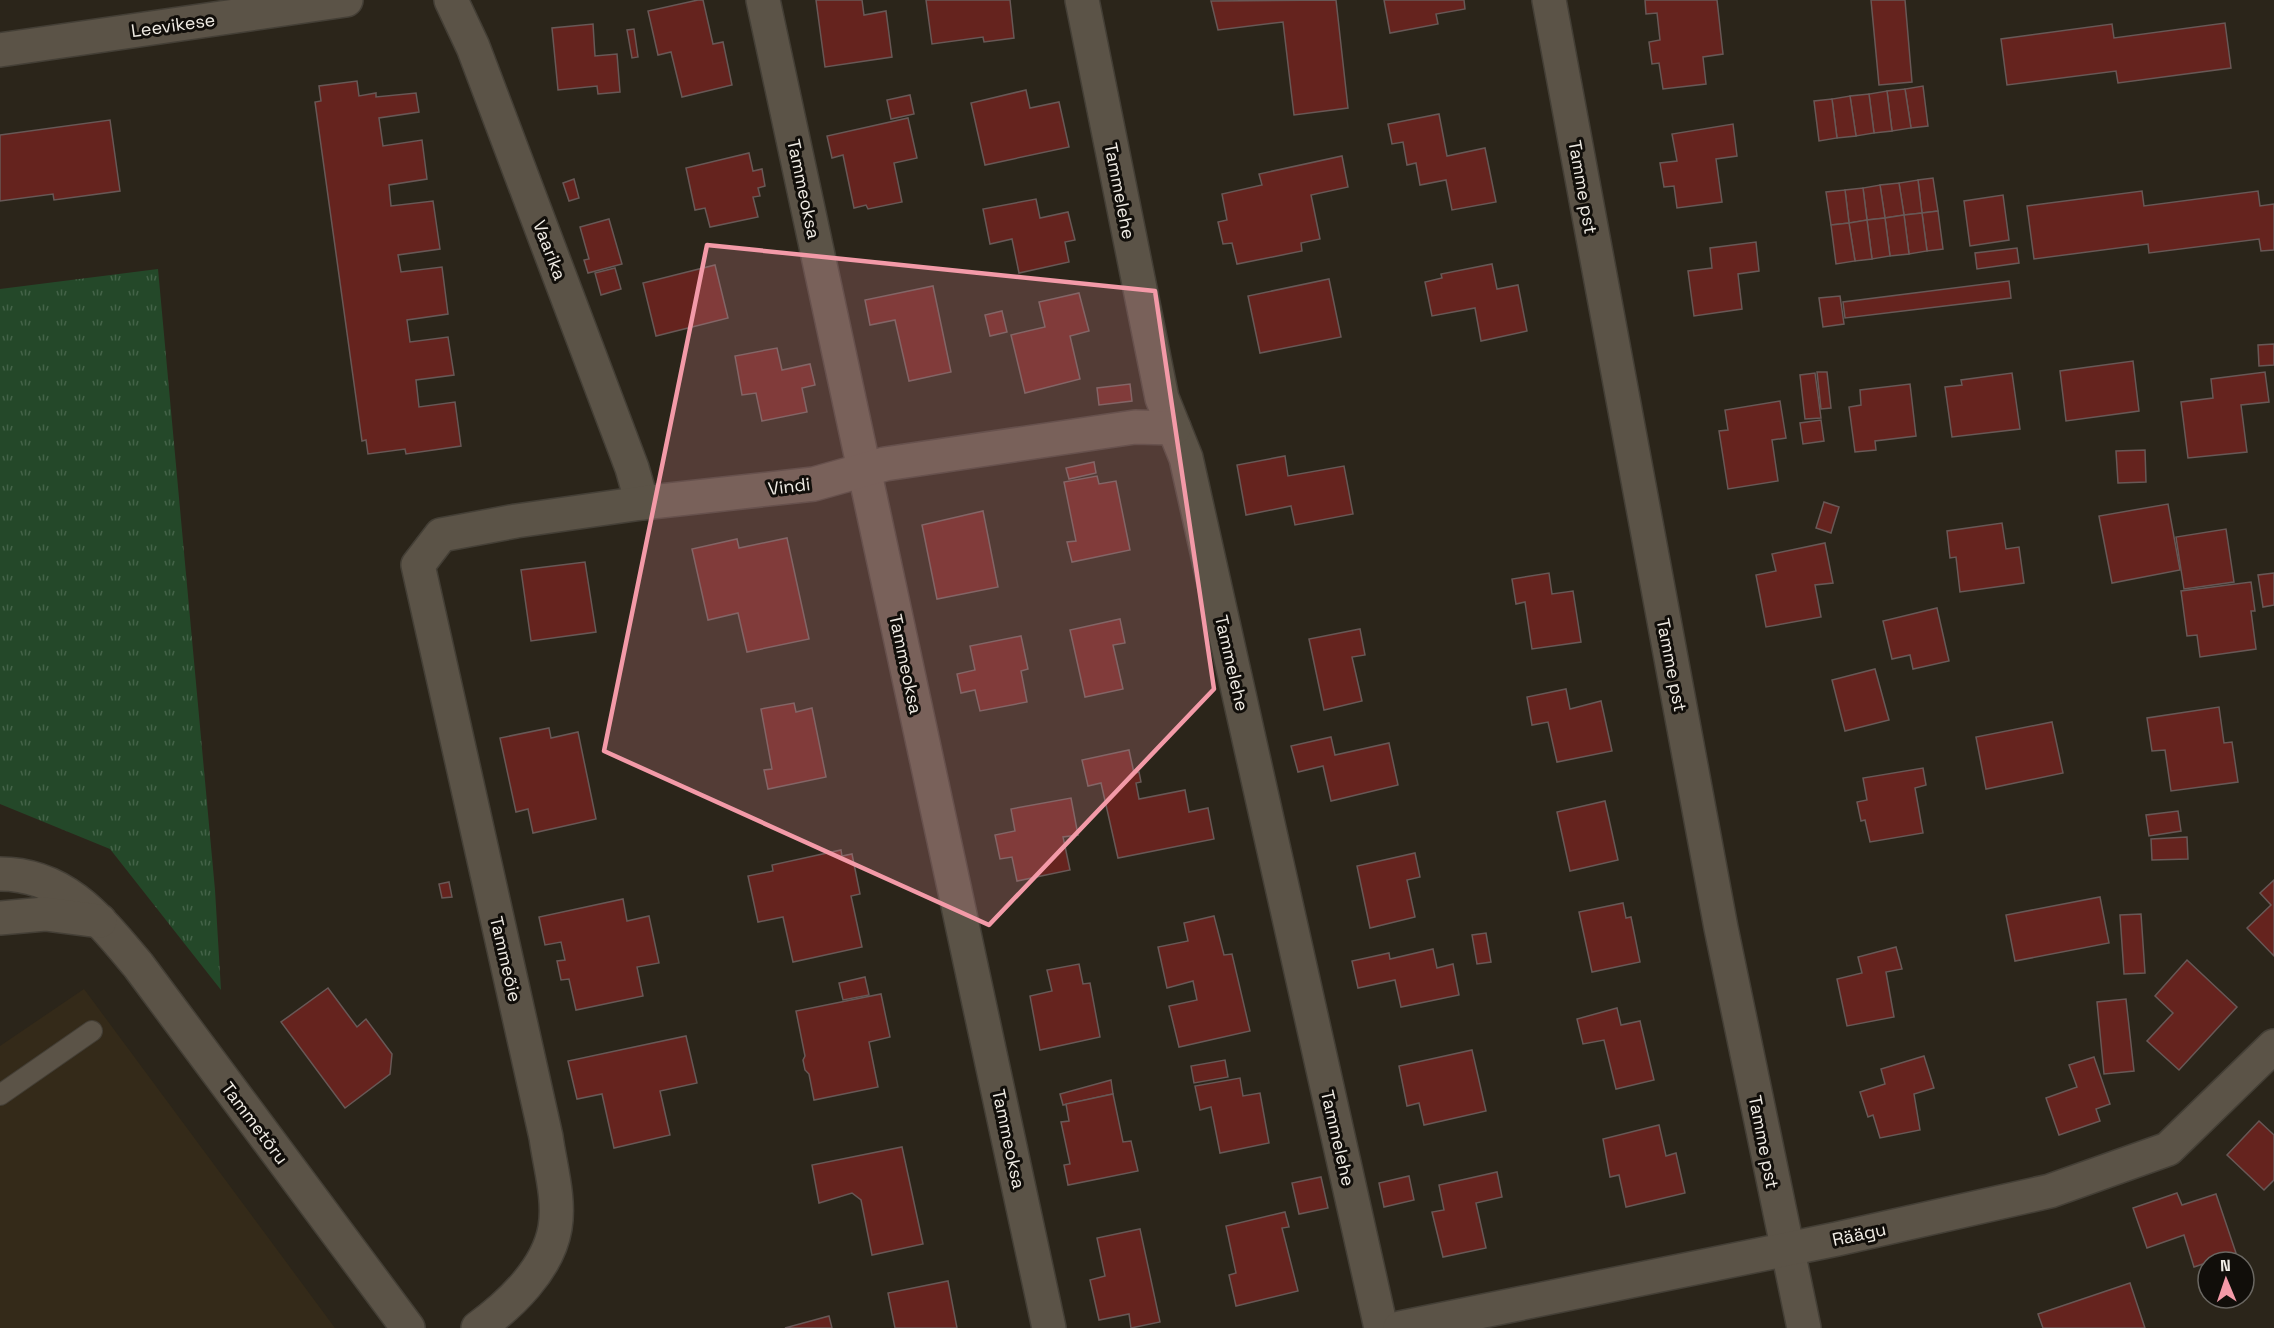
<svg xmlns="http://www.w3.org/2000/svg" width="2274" height="1328" font-family="'Space Grotesk',sans-serif">
<defs>
<pattern id="grass-tufts" width="24" height="20" patternUnits="userSpaceOnUse" patternTransform="scale(1.5)"><rect width="24" height="20" fill="#244829"/><path d="M3 7l-1-3M5 7V3M7 7l1-3M15 17l-1-3M17 17v-4M19 17l1-3" fill="none" stroke="#446348"/></pattern>
</defs>
<rect width="100%" height="100%" fill="#2b251a"/>
<polygon fill="#342a19" points="84,989 335,1328 0,1328 0,1046"/>
<polygon fill="url(#grass-tufts)" points="158,269 215,890 221,990 110,849 0,804 0,289"/>
<g fill="#65231e" stroke="#685856" stroke-width="1.5">
<polygon points="698,0 703,0 713,44 723,42 732,85 682,97 671,52 658,55 648,11"/>
<polygon points="816,0 862,0 864,15 886,11 892,57 825,67"/>
<polygon points="926,0 1010,0 1014,38 984,42 983,37 932,44"/>
<polygon points="1336,0 1348,108 1294,115 1283,22 1218,30 1211,1"/>
<polygon points="1384,0 1464,0 1465,9 1436,14 1438,24 1390,33"/>
<polygon points="1645,0 1717,0 1723,54 1703,57 1706,84 1663,89 1659,63 1652,64 1649,42 1660,40 1657,13 1646,14"/>
<polygon points="1871,0 1905,0 1912,82 1879,85"/>
<polygon points="2225,23 2231,68 2118,83 2116,71 2007,85 2001,39 2112,24 2114,38"/>
<polygon points="593,24 595,56 617,54 620,92 598,94 597,86 558,90 552,28"/>
<polygon points="634,29 638,57 632,58 627,30"/>
<polygon points="357,81 359,96 376,93 376,97 416,93 419,112 379,118 383,146 422,140 427,179 389,185 391,206 433,201 440,249 398,255 401,272 442,267 448,314 407,320 410,342 448,337 454,375 416,380 419,407 455,402 461,446 406,454 405,449 368,454 366,440 362,441 315,102 321,101 319,86"/>
<polygon points="1923,86 1928,126 1911,128 1905,89"/>
<polygon points="1905,89 1911,128 1892,131 1887,91"/>
<polygon points="1026,90 1030,108 1059,102 1069,147 985,165 971,103"/>
<polygon points="1887,91 1892,131 1874,133 1869,94"/>
<polygon points="1869,94 1874,133 1856,136 1850,96"/>
<polygon points="910,95 914,114 891,119 887,100"/>
<polygon points="1850,96 1856,136 1837,138 1832,99"/>
<polygon points="1832,99 1837,138 1819,141 1814,101"/>
<polygon points="1439,114 1447,156 1485,148 1496,202 1452,210 1446,180 1420,185 1416,163 1407,165 1403,142 1392,144 1388,124"/>
<polygon points="908,118 917,158 894,163 902,202 868,209 866,205 854,208 843,155 832,158 827,136"/>
<polygon points="110,120 120,191 54,200 53,194 0,201 0,135"/>
<polygon points="1733,124 1737,156 1716,159 1722,202 1677,208 1674,186 1664,187 1660,163 1677,161 1672,134"/>
<polygon points="749,153 753,171 762,169 765,186 758,188 760,196 753,197 758,217 710,227 705,208 695,210 686,168"/>
<polygon points="1342,156 1348,187 1311,195 1320,239 1301,243 1302,251 1237,264 1232,243 1223,244 1218,222 1227,220 1222,194 1262,185 1259,174"/>
<polygon points="1933,178 1938,211 1922,213 1918,180"/>
<polygon points="574,179 579,198 569,201 563,183"/>
<polygon points="1918,180 1922,213 1904,215 1899,183"/>
<polygon points="1899,183 1904,215 1885,218 1880,185"/>
<polygon points="1880,185 1885,218 1867,220 1863,188"/>
<polygon points="1863,188 1867,220 1849,223 1845,190"/>
<polygon points="1845,190 1849,223 1831,225 1826,192"/>
<polygon points="2142,191 2144,206 2258,191 2260,206 2274,204 2274,250 2261,251 2259,239 2149,253 2148,244 2034,259 2027,206"/>
<polygon points="2003,195 2009,240 1970,246 1964,201"/>
<polygon points="1036,199 1040,218 1068,212 1075,240 1065,242 1069,262 1019,273 1012,239 990,244 983,209"/>
<polygon points="1938,211 1943,249 1927,251 1922,213"/>
<polygon points="1922,213 1927,251 1909,254 1904,215"/>
<polygon points="1904,215 1909,254 1890,256 1885,218"/>
<polygon points="1885,218 1890,256 1872,259 1867,220"/>
<polygon points="609,219 622,264 588,273 584,260 589,259 580,227"/>
<polygon points="1867,220 1872,259 1855,261 1849,223"/>
<polygon points="1849,223 1855,261 1836,264 1831,225"/>
<polygon points="1756,242 1759,271 1738,274 1742,309 1694,316 1688,271 1712,268 1710,248"/>
<polygon points="2017,248 2019,263 1977,269 1975,253"/>
<polygon points="1492,264 1497,289 1518,285 1527,331 1481,341 1475,308 1432,316 1425,282 1442,278 1441,274"/>
<polygon points="715,265 728,318 656,336 643,283"/>
<polygon points="615,268 621,289 601,295 595,273"/>
<polygon points="1329,279 1341,337 1260,353 1248,296"/>
<polygon points="2009,281 2011,298 1845,318 1843,302"/>
<polygon points="933,286 951,372 909,381 895,320 870,325 865,300"/>
<polygon points="1079,293 1089,331 1070,336 1080,379 1025,393 1011,335 1045,327 1039,302"/>
<polygon points="1840,296 1844,324 1823,327 1819,298"/>
<polygon points="1002,311 1007,332 990,336 985,315"/>
<polygon points="2274,344 2274,365 2259,366 2258,345"/>
<polygon points="777,348 782,370 810,364 815,385 802,388 807,412 762,421 756,393 742,395 735,356"/>
<polygon points="2133,361 2139,411 2066,421 2060,371"/>
<polygon points="1817,372 1827,372 1831,408 1821,409"/>
<polygon points="2265,372 2269,402 2241,405 2247,452 2188,458 2181,402 2213,398 2211,379"/>
<polygon points="1815,373 1821,418 1805,419 1800,375"/>
<polygon points="2012,373 2020,429 1952,437 1945,387 1962,385 1961,380"/>
<polygon points="1130,384 1132,401 1099,405 1097,388"/>
<polygon points="1910,384 1916,436 1875,441 1876,450 1855,452 1849,407 1861,405 1860,390"/>
<polygon points="1780,401 1786,438 1772,440 1778,481 1728,489 1719,431 1728,430 1725,410"/>
<polygon points="1821,420 1824,441 1803,444 1800,423"/>
<polygon points="2145,450 2146,482 2118,483 2116,451"/>
<polygon points="1285,456 1288,476 1344,466 1353,514 1295,525 1291,506 1246,515 1237,465"/>
<polygon points="1094,462 1096,473 1069,479 1066,468"/>
<polygon points="1097,476 1099,484 1116,481 1130,550 1072,562 1067,542 1076,541 1064,482"/>
<polygon points="1824,502 1839,507 1831,533 1816,528"/>
<polygon points="2168,504 2180,570 2112,583 2099,516"/>
<polygon points="983,511 998,587 937,599 922,525"/>
<polygon points="2002,523 2006,549 2019,547 2024,583 1960,592 1956,557 1950,558 1947,531"/>
<polygon points="2226,529 2234,582 2184,589 2176,537"/>
<polygon points="787,538 809,639 747,652 738,613 708,620 692,549 737,539 739,548"/>
<polygon points="1825,543 1833,583 1815,585 1821,617 1766,627 1756,575 1776,571 1772,554"/>
<polygon points="585,562 596,632 531,641 521,570"/>
<polygon points="1549,573 1552,594 1573,591 1581,642 1532,649 1525,602 1516,604 1512,579"/>
<polygon points="2274,573 2274,605 2263,607 2258,575"/>
<polygon points="2251,582 2255,611 2251,611 2256,649 2200,657 2197,635 2187,636 2181,591"/>
<polygon points="1937,608 1949,661 1913,669 1910,655 1892,659 1883,621"/>
<polygon points="1120,619 1125,643 1113,645 1123,689 1085,697 1070,630"/>
<polygon points="1360,629 1365,655 1352,657 1362,701 1324,710 1309,639"/>
<polygon points="1021,636 1028,669 1021,671 1027,702 980,711 975,690 961,693 957,674 975,670 970,646"/>
<polygon points="1875,669 1889,720 1845,731 1832,680"/>
<polygon points="1566,689 1570,709 1601,701 1612,751 1557,762 1548,722 1532,725 1527,697"/>
<polygon points="794,703 796,712 812,708 826,777 768,789 764,770 772,769 761,709"/>
<polygon points="2219,707 2224,743 2232,742 2238,782 2171,791 2165,750 2152,751 2147,718"/>
<polygon points="2052,722 2063,773 1986,789 1976,737"/>
<polygon points="549,728 551,738 578,732 596,819 533,833 528,809 516,812 500,738"/>
<polygon points="1331,737 1335,755 1389,743 1398,785 1331,801 1323,766 1298,772 1291,746"/>
<polygon points="1129,750 1134,773 1139,772 1141,782 1136,783 1139,799 1185,790 1189,812 1208,808 1214,839 1118,858 1101,783 1088,786 1082,760"/>
<polygon points="1923,768 1926,785 1915,788 1923,833 1870,842 1865,820 1861,821 1857,802 1867,800 1863,778"/>
<polygon points="1071,798 1078,835 1063,837 1070,870 1017,881 1012,857 1000,859 995,835 1015,831 1011,809"/>
<polygon points="1605,801 1618,860 1570,871 1557,812"/>
<polygon points="2178,811 2181,831 2149,836 2146,815"/>
<polygon points="2187,837 2188,859 2152,860 2151,839"/>
<polygon points="841,850 842,856 852,854 860,894 851,896 862,947 793,962 783,917 758,922 748,876 773,871 772,865"/>
<polygon points="1415,853 1420,877 1407,880 1415,917 1370,928 1357,866"/>
<polygon points="2274,880 2274,956 2247,928 2271,905 2260,893"/>
<polygon points="449,882 452,897 442,898 439,884"/>
<polygon points="2100,897 2109,943 2015,961 2006,915"/>
<polygon points="623,899 627,921 649,916 659,963 637,967 643,996 576,1010 569,979 561,980 557,961 565,960 561,942 545,945 539,917"/>
<polygon points="1623,903 1626,918 1631,917 1640,962 1592,972 1579,912"/>
<polygon points="2141,914 2145,973 2124,974 2120,915"/>
<polygon points="1214,916 1224,955 1232,954 1250,1031 1179,1047 1169,1006 1197,1000 1193,981 1167,988 1158,947 1188,941 1184,923"/>
<polygon points="1486,933 1491,962 1477,964 1472,935"/>
<polygon points="1896,947 1902,969 1886,972 1894,1017 1847,1026 1837,979 1862,973 1858,957"/>
<polygon points="1433,949 1437,968 1453,964 1459,995 1401,1007 1395,980 1358,988 1352,961 1389,953 1390,959"/>
<polygon points="2187,960 2237,1007 2179,1070 2147,1041 2173,1013 2155,996"/>
<polygon points="1079,964 1083,984 1090,983 1100,1037 1040,1050 1030,996 1052,991 1047,970"/>
<polygon points="865,977 869,995 843,1000 839,983"/>
<polygon points="328,988 357,1027 366,1019 392,1054 390,1074 345,1108 281,1022"/>
<polygon points="881,994 890,1037 869,1042 878,1087 814,1100 809,1074 805,1070 803,1060 805,1056 796,1011"/>
<polygon points="2126,999 2134,1071 2104,1074 2097,1002"/>
<polygon points="1617,1008 1621,1025 1640,1021 1654,1080 1616,1089 1604,1040 1583,1044 1577,1019"/>
<polygon points="686,1036 697,1083 660,1091 670,1135 614,1148 602,1094 577,1099 568,1061"/>
<polygon points="1472,1050 1486,1111 1424,1125 1419,1103 1407,1106 1399,1066"/>
<polygon points="1924,1056 1934,1088 1914,1094 1920,1130 1880,1138 1873,1115 1868,1117 1860,1092 1885,1084 1881,1069"/>
<polygon points="2094,1057 2110,1104 2096,1109 2100,1121 2059,1135 2046,1098 2077,1087 2069,1065"/>
<polygon points="1225,1060 1228,1077 1194,1083 1191,1066"/>
<polygon points="1240,1078 1243,1096 1260,1093 1269,1143 1220,1153 1211,1107 1200,1110 1195,1086"/>
<polygon points="1111,1080 1113,1094 1063,1105 1060,1094"/>
<polygon points="1113,1094 1123,1142 1131,1141 1138,1171 1068,1185 1064,1165 1070,1164 1061,1122 1069,1121 1066,1104"/>
<polygon points="2259,1121 2274,1135 2274,1180 2264,1190 2227,1155"/>
<polygon points="1659,1125 1666,1156 1676,1153 1685,1193 1626,1207 1619,1175 1610,1177 1603,1139"/>
<polygon points="902,1147 923,1244 872,1255 861,1200 852,1193 819,1203 812,1165"/>
<polygon points="1497,1172 1502,1197 1476,1203 1486,1248 1443,1257 1432,1212 1444,1210 1439,1185"/>
<polygon points="1409,1176 1414,1200 1384,1207 1379,1183"/>
<polygon points="1321,1177 1328,1208 1299,1214 1292,1183"/>
<polygon points="2177,1193 2182,1205 2216,1194 2236,1253 2194,1267 2184,1235 2147,1248 2133,1208"/>
<polygon points="1285,1212 1289,1227 1282,1228 1298,1291 1236,1306 1229,1275 1236,1273 1226,1226"/>
<polygon points="1140,1229 1160,1322 1131,1328 1129,1314 1099,1320 1090,1280 1105,1276 1097,1238"/>
<polygon points="948,1281 957,1328 895,1328 888,1293"/>
<polygon points="2130,1283 2145,1328 2043,1328 2038,1314"/>
<polygon points="829,1316 832,1328 785,1328"/>
</g>
<g fill="none" stroke-linecap="round" stroke-linejoin="round">
<g stroke="#443f36" stroke-width="22">
<polyline id="lane" points="0,1095 92,1031"/>
</g>
<g stroke="#443f36" stroke-width="36">
<g id="street">
<polyline points="451,0 473,47 632,468 642,503"/>
<polyline points="763,0 1049,1328"/>
<polyline points="1082,0 1162,398 1186,458 1381,1328"/>
<polyline points="1549,0 1721,928 1804,1328"/>
<polyline points="0,50 346,0"/>
<path d="M0 874C65 874 100 920 138 965L408 1328"/>
<polyline points="0,918 45,914 100,921"/>
<path d="M478 1328C510 1305 548 1269 555 1228 560 1199 550 1166 546 1137L418 565 441 535 516 521 642 503 814 484 885 464 1135 427 1174 428"/>
<polyline points="1400,1328 1837,1239 2050,1191 2168,1149 2274,1046"/>
</g>
</g>
<use href="#lane" stroke="#5b5347" stroke-width="20"/>
<use href="#street" stroke="#5b5347" stroke-width="33"/>
</g>
<path fill="#f39aa8" fill-opacity="0.2" stroke="#f39aa8" stroke-width="4.5" stroke-linejoin="round" d="M707 245 1155 291 1214 689 989 925 604 751Z"/>
<g text-anchor="middle" dominant-baseline="central" stroke-width="6" stroke-linejoin="round" paint-order="stroke">
<g font-size="18" fill="#f0ece5" stroke="#110e0a">
<text transform="translate(173 25) rotate(-8)">Leevikese</text>
<text transform="translate(1583 187) rotate(80)">Tamme pst</text>
<text transform="translate(804 189) rotate(78)">Tammeoksa</text>
<text transform="translate(1120 191) rotate(79)">Tammelehe</text>
<text transform="translate(550 250) rotate(69)">Vaarika</text>
<text transform="translate(789 486) rotate(-7)">Vindi</text>
<text transform="translate(1232 663) rotate(77)">Tammelehe</text>
<text transform="translate(906 664) rotate(78)">Tammeoksa</text>
<text transform="translate(1672 665) rotate(79)">Tamme pst</text>
<text transform="translate(506 959) rotate(77)">Tammeõie</text>
<text transform="translate(255 1123) rotate(53)">Tammetõru</text>
<text transform="translate(1338 1138) rotate(77)">Tammelehe</text>
<text transform="translate(1009 1139) rotate(78)">Tammeoksa</text>
<text transform="translate(1764 1142) rotate(79)">Tamme pst</text>
<text transform="translate(1859 1234) rotate(-12)">Räägu</text>
</g>
</g>
<g transform="translate(2226 1280) rotate(358)"><circle r="28" fill="#110e0a" stroke="#6a6762" stroke-width="1.5"/>
<path d="M0-4.5L10 22L0 15L-10 22Z" fill="#f39aa8"/>
<text y="-9" font-size="16" font-weight="bold" text-anchor="middle" fill="#f0ece5">N</text>
</g>
</svg>
